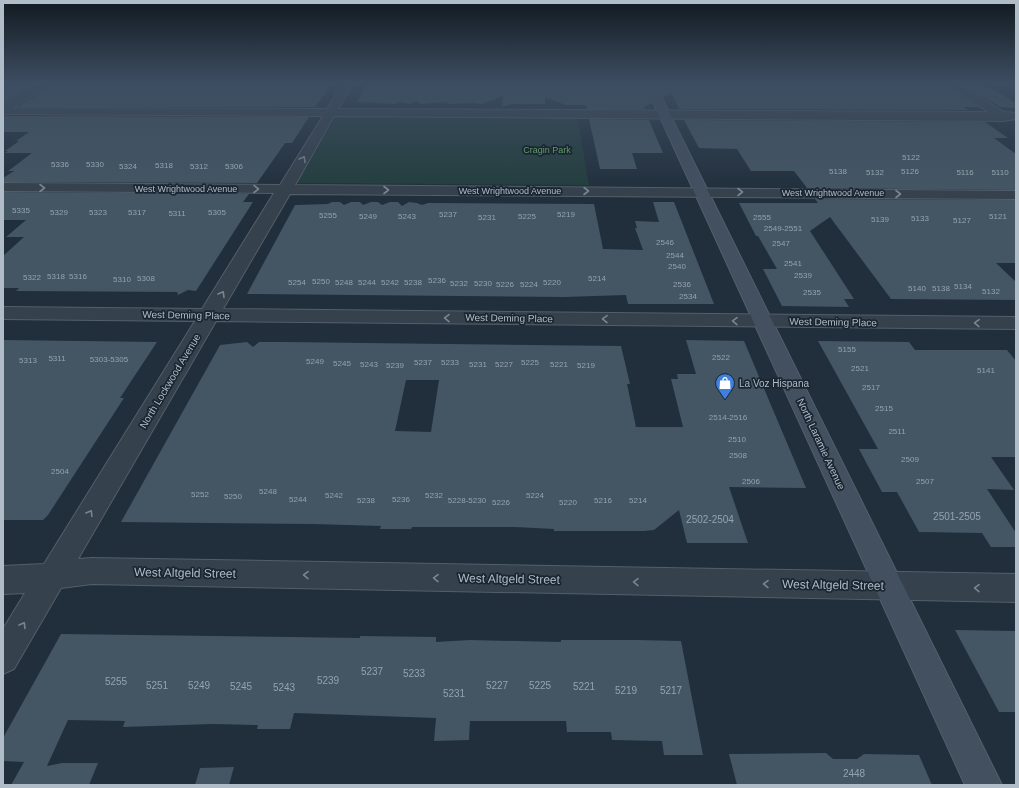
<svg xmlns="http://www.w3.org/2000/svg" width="1019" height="788" font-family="Arial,sans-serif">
<rect width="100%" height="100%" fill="#212f3c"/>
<polygon fill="#233d3d" points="337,115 577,116 589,185 296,183"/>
<g fill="#445563" fill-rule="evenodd">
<polygon points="269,82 333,82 315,107 18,107 53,84 60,83 269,84"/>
<polygon points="368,82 643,82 652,103 644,107 645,109 587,109 586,105 566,105 545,97 545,104 512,104 502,107 503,96 482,104 472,103 449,104 447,102 421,104 416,101 410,104 399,102 395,104 357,102"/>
<polygon points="656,82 942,82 978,107 963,107 968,110 679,109 672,93 663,97"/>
<polygon points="958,82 981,82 1016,103 1016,108 1000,107"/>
<polygon points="3,84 35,84 3,102"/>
<polygon points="3,116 309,117 292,143 285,143 257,183 3,182 3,178 14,171 8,171 32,153 5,153 8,151 5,151 19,141 16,141 29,132 3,132"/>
<polygon points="589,119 649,120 663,153 632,153 637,169 600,169"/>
<polygon points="684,120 985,122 1008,138 994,138 1016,154 1016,190 807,188 794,171 751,171 737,149 699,148"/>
<polygon points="3,192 249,194 243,202 253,202 196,291 188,290 178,295 177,292 16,291 19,288 3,288 3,256 24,237 6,237 26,220 3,220"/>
<polygon points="815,199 1016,200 1016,263 996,263 1016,282 1016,300 891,299 830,217 810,231 854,299 844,299 849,307 782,306 763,269 777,269 758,236 756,236 739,203 818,203"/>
<polygon points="332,202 340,202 344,205 351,202 360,202 363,205 371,202 378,202 382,205 390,202 398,202 402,206 409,202 417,203 422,205 428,203 594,204 603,249 643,250 635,228 637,228 635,221 659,222 653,202 674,202 714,304 628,304 626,295 564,297 247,294 295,205 328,204"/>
<polygon points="3,340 157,342 120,398 124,398 48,515 43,520 3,520"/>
<path d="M686 340 744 341 806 488 729 487 748 543H687L679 510 654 530 644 531H554V529L515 527H412L411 529H380L381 526 313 524 121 522 220 345 247 342 253 347 259 342H285L621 346 630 384H627L636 427H683L671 379H678L677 374H696ZM406 380H439L431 432 395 431Z"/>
<polygon points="818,341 909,342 915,350 1007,350 1016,361 1016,457 991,457 1014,490 987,489 1016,533 1016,547 991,547 982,533 919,532 897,492 882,492 868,466 859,449 878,449"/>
<polygon points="955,630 1016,631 1016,712 999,712"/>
<polygon points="61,634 360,638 360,636 436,637 436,642 470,640 561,642 561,640 637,640 681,641 703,755 664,755 662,741 612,740 611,732 567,732 566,721 470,721 469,740 434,741 436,718 294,713 290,729 257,729 258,725 212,724 123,727 125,721 68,720 47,766 62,763 98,763 89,785 11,785 24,762 3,761 3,738"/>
<polygon points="826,753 833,759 857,759 864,754 919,755 932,785 737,785 729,754"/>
<polygon points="234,767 229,785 195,785 200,768"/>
</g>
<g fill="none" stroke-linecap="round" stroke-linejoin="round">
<g stroke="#535f6a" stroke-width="2">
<polygon id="street" points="41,82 53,82 13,108 327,109 344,82 354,82 338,109 988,112 943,82 955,82 1004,112 1016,113 1016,119 1003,121 334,116 295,185 1016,191 1016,199 290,194 223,309 1016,317 1016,329 216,321 78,559 92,558 1016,574 1016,602 92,584 61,588 14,669 3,674 3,629 25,593 3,594 3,566 44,564 195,321 3,319 3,307 202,309 274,193 3,191 3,183 280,185 323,116 3,114 3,104"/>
</g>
<g stroke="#535f6a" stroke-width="2">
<polygon id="secondary" points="644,82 654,82 1002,785 965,785"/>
</g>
<use href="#street" fill="#35414c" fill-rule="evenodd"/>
<use href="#secondary" fill="#425060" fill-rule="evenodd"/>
</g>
<defs><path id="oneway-chevron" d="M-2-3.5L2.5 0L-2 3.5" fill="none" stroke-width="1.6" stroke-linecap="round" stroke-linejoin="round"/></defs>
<g stroke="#798590">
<use href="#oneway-chevron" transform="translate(303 159) rotate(-59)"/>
<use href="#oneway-chevron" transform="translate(42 188)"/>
<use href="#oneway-chevron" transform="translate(256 189)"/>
<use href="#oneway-chevron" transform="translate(386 190)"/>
<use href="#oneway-chevron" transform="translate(586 191)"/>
<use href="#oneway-chevron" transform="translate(740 192)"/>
<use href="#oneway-chevron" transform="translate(898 194)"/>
<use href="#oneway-chevron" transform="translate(222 294) rotate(-59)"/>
<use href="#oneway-chevron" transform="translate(447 318) rotate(-179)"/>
<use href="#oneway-chevron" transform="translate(605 319) rotate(-179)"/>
<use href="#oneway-chevron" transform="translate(735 321) rotate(-179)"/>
<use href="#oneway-chevron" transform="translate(977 323) rotate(-179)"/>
<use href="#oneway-chevron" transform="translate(90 513) rotate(-59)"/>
<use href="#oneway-chevron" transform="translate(306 575) rotate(-179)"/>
<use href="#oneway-chevron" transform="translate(436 578) rotate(-179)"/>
<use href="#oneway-chevron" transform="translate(636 582) rotate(-179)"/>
<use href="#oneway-chevron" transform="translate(766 584) rotate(-179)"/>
<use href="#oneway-chevron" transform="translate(977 588) rotate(-179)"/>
<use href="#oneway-chevron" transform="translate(23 625) rotate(-59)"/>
</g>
<linearGradient id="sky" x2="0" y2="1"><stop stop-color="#121a21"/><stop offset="0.43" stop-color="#3d4d61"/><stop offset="1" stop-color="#3d4d61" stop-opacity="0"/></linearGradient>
<rect width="1019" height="192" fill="url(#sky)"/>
<defs>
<g id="shop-pin" transform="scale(1)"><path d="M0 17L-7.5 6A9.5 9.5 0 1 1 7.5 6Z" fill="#3f7fe0" stroke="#1a2631"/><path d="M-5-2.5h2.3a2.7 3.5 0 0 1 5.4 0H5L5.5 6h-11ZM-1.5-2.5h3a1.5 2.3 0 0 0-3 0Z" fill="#fff"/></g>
</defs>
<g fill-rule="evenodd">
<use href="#shop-pin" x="725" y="383"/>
</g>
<g text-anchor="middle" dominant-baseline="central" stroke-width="3.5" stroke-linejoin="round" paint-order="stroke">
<g font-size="8" fill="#95a2af">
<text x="911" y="157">5122</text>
<text x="60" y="164">5336</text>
<text x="95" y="164">5330</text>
<text x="164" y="165">5318</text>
<text x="128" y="166">5324</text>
<text x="199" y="166">5312</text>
<text x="234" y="166">5306</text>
<text x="838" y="171">5138</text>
<text x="910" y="171">5126</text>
<text x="875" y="172">5132</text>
<text x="965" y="172">5116</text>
<text x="1000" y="172">5110</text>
<text x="21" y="210">5335</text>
<text x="59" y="212">5329</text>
<text x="98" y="212">5323</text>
<text x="137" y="212">5317</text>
<text x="217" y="212">5305</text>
<text x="177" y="213">5311</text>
<text x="448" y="214">5237</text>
<text x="566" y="214">5219</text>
<text x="328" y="215">5255</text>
<text x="368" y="216">5249</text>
<text x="407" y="216">5243</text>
<text x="527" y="216">5225</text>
<text x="998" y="216">5121</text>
<text x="487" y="217">5231</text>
<text x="762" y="217">2555</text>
<text x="920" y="218">5133</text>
<text x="880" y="219">5139</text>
<text x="962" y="220">5127</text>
<text x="783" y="228">2549-2551</text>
<text x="665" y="242">2546</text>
<text x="781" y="243">2547</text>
<text x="675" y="255">2544</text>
<text x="793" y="263">2541</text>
<text x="677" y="266">2540</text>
<text x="803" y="275">2539</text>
<text x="56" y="276">5318</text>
<text x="78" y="276">5316</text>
<text x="32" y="277">5322</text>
<text x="146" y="278">5308</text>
<text x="597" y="278">5214</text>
<text x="122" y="279">5310</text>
<text x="437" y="280">5236</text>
<text x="321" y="281">5250</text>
<text x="297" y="282">5254</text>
<text x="344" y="282">5248</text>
<text x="367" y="282">5244</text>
<text x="390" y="282">5242</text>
<text x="413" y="282">5238</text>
<text x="552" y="282">5220</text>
<text x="459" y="283">5232</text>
<text x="483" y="283">5230</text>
<text x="505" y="284">5226</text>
<text x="529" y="284">5224</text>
<text x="682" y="284">2536</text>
<text x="963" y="286">5134</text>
<text x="917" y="288">5140</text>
<text x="941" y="288">5138</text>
<text x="991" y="291">5132</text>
<text x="812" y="292">2535</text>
<text x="688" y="296">2534</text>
<text x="847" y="349">5155</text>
<text x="721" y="357">2522</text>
<text x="57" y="358">5311</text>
<text x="109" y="359">5303-5305</text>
<text x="28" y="360">5313</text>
<text x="315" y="361">5249</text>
<text x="423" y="362">5237</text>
<text x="450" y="362">5233</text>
<text x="530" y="362">5225</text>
<text x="342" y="363">5245</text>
<text x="369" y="364">5243</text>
<text x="478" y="364">5231</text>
<text x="504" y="364">5227</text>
<text x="559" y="364">5221</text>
<text x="395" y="365">5239</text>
<text x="586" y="365">5219</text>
<text x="860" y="368">2521</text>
<text x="986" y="370">5141</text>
<text x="871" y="387">2517</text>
<text x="884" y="408">2515</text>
<text x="728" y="417">2514-2516</text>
<text x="897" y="431">2511</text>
<text x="737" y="439">2510</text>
<text x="738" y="455">2508</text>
<text x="910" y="459">2509</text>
<text x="60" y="471">2504</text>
<text x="751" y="481">2506</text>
<text x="925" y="481">2507</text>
<text x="268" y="491">5248</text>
<text x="200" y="494">5252</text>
<text x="334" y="495">5242</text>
<text x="434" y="495">5232</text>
<text x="535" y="495">5224</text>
<text x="233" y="496">5250</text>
<text x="298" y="499">5244</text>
<text x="401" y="499">5236</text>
<text x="366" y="500">5238</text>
<text x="467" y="500">5228-5230</text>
<text x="603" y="500">5216</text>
<text x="638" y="500">5214</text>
<text x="501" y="502">5226</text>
<text x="568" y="502">5220</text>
</g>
<g font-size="9" fill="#659b6c" stroke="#1a2631">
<text x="547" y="150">Cragin Park</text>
</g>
<g font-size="9" fill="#b0bcc8" stroke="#1a2631">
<text x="186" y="189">West Wrightwood Avenue</text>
<text x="510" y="191">West Wrightwood Avenue</text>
<text x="833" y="193">West Wrightwood Avenue</text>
</g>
<g font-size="10" fill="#b0bcc8" stroke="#1a2631">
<text transform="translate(186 315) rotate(1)">West Deming Place</text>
<text transform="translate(509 318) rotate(1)">West Deming Place</text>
<text transform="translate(833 322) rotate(1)">West Deming Place</text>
<text transform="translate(170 381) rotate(-59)">North Lockwood Avenue</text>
<text transform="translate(821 444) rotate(65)">North Laramie Avenue</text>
</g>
<g font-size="10" fill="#b0bcc8" stroke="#1a2631" text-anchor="start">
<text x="739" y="383">La Voz Hispana</text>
</g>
<g font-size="10" fill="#95a2af">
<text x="957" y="516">2501-2505</text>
<text x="710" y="519">2502-2504</text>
<text x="372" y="671">5237</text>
<text x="414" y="673">5233</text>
<text x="328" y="680">5239</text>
<text x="116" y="681">5255</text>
<text x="157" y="685">5251</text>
<text x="199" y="685">5249</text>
<text x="497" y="685">5227</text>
<text x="540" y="685">5225</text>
<text x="241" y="686">5245</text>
<text x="584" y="686">5221</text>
<text x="284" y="687">5243</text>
<text x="626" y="690">5219</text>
<text x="671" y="690">5217</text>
<text x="454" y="693">5231</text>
<text x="854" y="773">2448</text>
</g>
<g font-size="12" fill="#b0bcc8" stroke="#1a2631">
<text transform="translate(185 573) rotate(1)">West Altgeld Street</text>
<text transform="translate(509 579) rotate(1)">West Altgeld Street</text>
<text transform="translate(833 585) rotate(1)">West Altgeld Street</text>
</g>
</g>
<rect width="1019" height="788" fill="none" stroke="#b0bcc8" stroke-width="8"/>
</svg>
